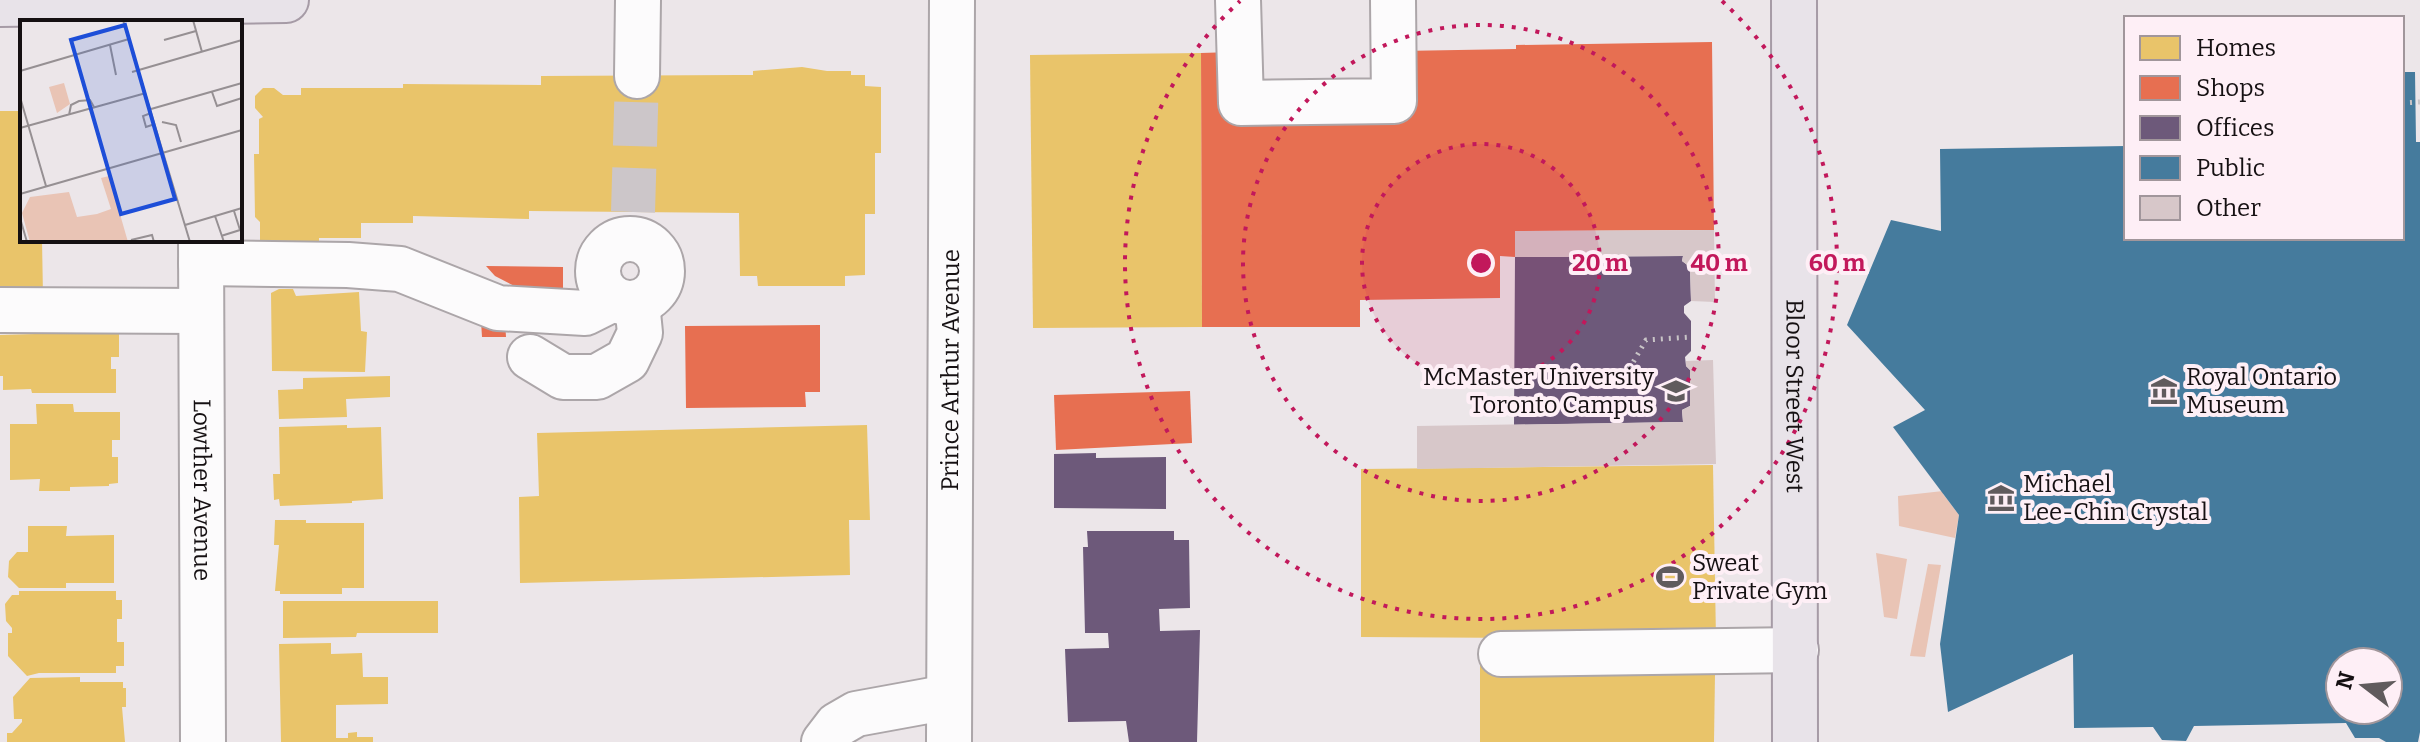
<svg xmlns="http://www.w3.org/2000/svg" width="2420" height="742" font-family="Bitter,serif">
<rect width="100%" height="100%" fill="#ece6e9"/>
<g fill="#e9c4b5">
<polygon points="1943,491 1943,494 1959,515 1955,538 1899,526 1898,496"/>
<polygon points="1876,553 1907,559 1897,619 1884,617"/>
<polygon points="1928,564 1941,565 1925,657 1910,656"/>
</g>
<g fill="#e9c46a">
<polygon points="1201,53 1202,327 1033,328 1030,55"/>
<polygon points="802,67 827,71 851,71 851,75 865,75 865,86 881,87 881,153 875,153 875,214 865,214 865,275 845,276 845,286 758,286 757,276 740,276 739,213 529,211 529,219 413,216 413,223 361,223 361,238 319,238 319,248 260,242 260,222 255,217 254,154 259,154 259,119 263,117 255,108 255,96 263,88 274,88 283,95 301,95 301,88 403,88 403,84 541,85 541,76 738,75 753,75 753,71"/>
<polygon points="0,111 22,111 22,240 42,240 43,296 0,296"/>
<polygon points="279,289 293,289 296,296 359,292 361,331 367,332 365,372 272,371 271,293"/>
<polygon points="35,331 119,331 119,357 111,357 111,369 116,369 116,393 32,393 31,389 3,390 3,376 0,376 0,335 35,334"/>
<polygon points="390,376 390,397 346,399 347,417 279,419 278,390 303,389 303,378"/>
<polygon points="36,404 73,404 74,412 120,412 120,440 112,440 112,457 118,457 118,483 109,484 109,486 70,487 70,491 39,491 40,479 10,480 10,424 37,424"/>
<polygon points="347,425 347,428 381,427 383,499 352,501 352,503 280,506 279,499 274,500 273,474 280,474 279,427"/>
<polygon points="867,425 870,520 849,520 850,575 520,583 519,497 539,496 537,433"/>
<polygon points="1713,465 1716,639 1361,637 1361,469"/>
<polygon points="275,520 306,520 306,523 364,523 364,588 342,588 342,594 280,594 280,591 275,591 279,545 274,545"/>
<polygon points="28,526 67,526 66,536 114,535 114,583 66,583 66,588 19,588 8,577 9,561 17,552 28,552"/>
<polygon points="19,591 116,591 116,600 122,600 122,619 117,619 117,642 124,642 124,666 116,666 116,673 39,673 27,676 8,656 8,633 12,633 12,628 6,621 5,604 12,595 19,595"/>
<polygon points="283,601 438,601 438,633 357,633 356,637 283,638"/>
<polygon points="331,643 331,654 362,653 363,677 388,677 388,704 336,705 336,738 348,738 348,733 357,732 357,737 373,737 373,742 281,742 279,644"/>
<polygon points="1480,664 1715,674 1714,742 1480,742"/>
<polygon points="80,677 80,682 123,682 123,688 126,688 126,707 122,707 125,742 7,742 7,733 12,733 22,722 22,719 14,719 13,697 30,678"/>
</g>
<g fill="#e76f51">
<polygon points="1712,42 1714,230 1515,231 1515,257 1500,256 1500,298 1360,300 1360,327 1202,327 1201,53 1232,52 1233,109 1401,107 1400,51 1516,49 1516,45"/>
<polygon points="486,266 563,267 563,290 520,289 495,276"/>
<polygon points="481,321 505,322 506,337 482,337"/>
<polygon points="820,325 820,392 805,392 806,407 686,408 685,326"/>
<polygon points="1190,391 1192,443 1056,450 1054,395"/>
</g>
<g fill="#6d597a">
<polygon points="1683,256 1682,261 1690,267 1691,301 1684,306 1684,313 1691,321 1691,351 1685,357 1686,366 1690,370 1690,406 1682,410 1683,422 1514,425 1515,257"/>
<polygon points="1096,453 1096,458 1166,457 1166,509 1054,508 1054,454"/>
<polygon points="1087,531 1174,531 1174,540 1189,540 1190,608 1159,609 1160,631 1200,630 1197,742 1129,742 1126,721 1068,722 1065,649 1109,648 1108,633 1085,633 1083,547 1088,547"/>
</g>
<path fill="#457b9d" fill-rule="evenodd" d="M2402 72H2415L2416 142H2420V732L2418 742H2386L2379 738H2355L2346 723 2194 726 2186 741 2162 740 2153 727 2074 728 2073 654 1948 712 1940 644 1959 515 1893 427 1925 410 1847 325 1891 220 1941 231 1940 149 2126 146V238H2402ZM2340 662H2388V710H2340Z"/>
<g fill="#d7c7c9">
<polygon points="1714,230 1715,302 1691,301 1690,267 1682,261 1683,256 1515,257 1515,231"/>
<polygon points="1713,360 1716,464 1417,469 1417,426 1683,422 1682,410 1690,406 1690,370 1686,366 1686,361"/>
</g>
<g fill="none" stroke-linecap="round" stroke-linejoin="round">
<polyline stroke="#ccc6c9" stroke-width="44" stroke-dasharray="44 22" stroke-linecap="butt" points="633,212 637,76"/>
<g stroke="#aca6a9" stroke-width="48">
<g id="minor">
<polyline points="1238,0 1241,103 1394,101 1393,0"/>
<polyline points="637,76 638,0"/>
<circle cx="630" cy="271" r="32"/>
<path id="s1" d="M201 240 203 742"/>
<polyline points="201,263 348,265 400,269 498,308 585,313 613,299"/>
<polyline points="1,310 200,311"/>
<polyline points="530,357 563,377 597,377 627,360 640,333 637,303"/>
<polyline points="1501,654 1796,650"/>
<polyline points="824,742 837,725 856,714 949,697"/>
<path id="s2" d="M949 742 952 0"/>
</g>
</g>
<g stroke="#a69ba6" stroke-width="48">
<g id="major">
<path id="s3" d="M1794 0 1795 742"/>
<polyline points="0,4 286,0"/>
</g>
</g>
<g stroke="#c8c4c6" stroke-width="5" stroke-dasharray="2 6" stroke-linecap="butt">
<polyline points="2402,103 2420,102"/>
<polyline points="1515,385 1624,378 1646,340 1691,337"/>
</g>
<use href="#minor" stroke="#fcfbfc" stroke-width="44"/>
<use href="#major" stroke="#e8e3e9" stroke-width="44"/>
</g>
<circle cx="1481" cy="263" r="119" fill="#c2185b" fill-opacity=".12"/>
<g fill="none" stroke="#c2185b" stroke-width="4" stroke-dasharray="4 8">
<circle cx="1481" cy="263" r="119"/>
<circle cx="1481" cy="263" r="238"/>
<path d="M1722 1A356 356 0 1 1 1240 1"/>
</g>
<defs>
<g id="university-bare" transform="scale(2.16)"><path d="M0-5L7-2L0 1L-7-2ZM-4 1L0 2.5L4 1V4Q0 6-4 4Z" fill="#605b5d" stroke="#feeff6" stroke-width="2.5" paint-order="stroke"/></g>
<g id="museum-bare" transform="scale(2.16)"><path d="M0-6L6-3V-2H-6V-3ZM-5-1h2V3h-2ZM-1-1h2V3h-2ZM3-1h2V3H3ZM-6 4H6V6H-6Z" fill="#605b5d" stroke="#feeff6" stroke-width="2.5" paint-order="stroke"/></g>
<g id="stadium-bare" transform="scale(2.16)"><path d="M0-5a6.5 5 0 1 0 0 10a6.5 5 0 1 0 0-10ZM-3.5-1.8h7v3.6h-7Z" fill="#605b5d" stroke="#feeff6" stroke-width="2.5" paint-order="stroke"/></g>
</defs>
<g fill-rule="evenodd">
<use href="#university-bare" x="1676" y="391"/>
<use href="#museum-bare" x="2164" y="391"/>
<use href="#museum-bare" x="2001" y="498"/>
<use href="#stadium-bare" x="1670" y="577"/>
</g>
<g text-anchor="middle" dominant-baseline="central" stroke-width="8" stroke-linejoin="round" paint-order="stroke">
<g font-size="24" fill="#151012" stroke="#feeff6">
<text stroke="none"><textPath href="#s2" startOffset="372">Prince Arthur Avenue</textPath></text>
<text stroke="none"><textPath href="#s3" startOffset="396">Bloor Street West</textPath></text>
<text stroke="none"><textPath href="#s1" startOffset="250">Lowther Avenue</textPath></text>
</g>
<g font-size="24" fill="#151012" stroke="#feeff6" text-anchor="start">
<text x="1654" y="377" text-anchor="end">McMaster University<tspan x="1654" dy="28">Toronto Campus</tspan></text>
<text x="2186" y="377">Royal Ontario<tspan x="2186" dy="28">Museum</tspan></text>
<text x="2023" y="484">Michael<tspan x="2023" dy="28">Lee-Chin Crystal</tspan></text>
<text x="1692" y="563">Sweat<tspan x="1692" dy="28">Private Gym</tspan></text>
</g>
</g>
<g transform="translate(20 20)">
<rect width="222" height="222" fill="#ece6e9"/>
<path d="M44 63 50 84 37 93 29 67ZM89 156 108 222H10L2 193 10 177 49 172 57 197 77 194 91 189 81 158Z" fill="#e9c4b5"/>
<path fill="none" stroke="#969093" stroke-width="2" d="M103 0 170 222M173 0 182 32M144 20 176 11M90 25 96 55M0 51 109 19M112 52 222 20M192 72 197 86 222 78M0 77 26 166M131 89 222 63M131 93 123 96 126 107 135 104M49 95 51 85 59 81 70 80 74 87M142 102 156 105 161 122M0 108 126 73M0 174 222 110M195 196 204 222M0 198 7 222M165 205 222 188M201 216 220 210 214 191M111 220 132 215 134 222"/>
<path fill="#1d4ed8" fill-opacity="0.15" stroke="#1d4ed8" stroke-width="4" d="M105 5 155 179 101 194 51 20Z"/>
<rect width="222" height="222" fill="none" stroke="#151012" stroke-width="4"/>
</g>
<circle cx="1481" cy="263" r="12" fill="#c2185b" stroke="#feeff6" stroke-width="4"/>
<g font-size="24" text-anchor="middle" font-weight="bold" fill="#c2185b" stroke="#feeff6" stroke-width="8" stroke-linejoin="round" paint-order="stroke">
<text x="1600" y="271">20 m</text>
<text x="1719" y="271">40 m</text>
<text x="1837" y="271">60 m</text>
</g>
<rect x="2124" y="16" width="280" height="224" fill="#feeff6" stroke="#a1969b" stroke-width="2"/>
<rect x="2140" y="36" width="40" height="24" fill="#e9c46a" stroke="#a1969b" stroke-width="2"/>
<text x="2196" y="56" font-size="24" fill="#151012">Homes</text>
<rect x="2140" y="76" width="40" height="24" fill="#e76f51" stroke="#a1969b" stroke-width="2"/>
<text x="2196" y="96" font-size="24" fill="#151012">Shops</text>
<rect x="2140" y="116" width="40" height="24" fill="#6d597a" stroke="#a1969b" stroke-width="2"/>
<text x="2196" y="136" font-size="24" fill="#151012">Offices</text>
<rect x="2140" y="156" width="40" height="24" fill="#457b9d" stroke="#a1969b" stroke-width="2"/>
<text x="2196" y="176" font-size="24" fill="#151012">Public</text>
<rect x="2140" y="196" width="40" height="24" fill="#d7c7c9" stroke="#a1969b" stroke-width="2"/>
<text x="2196" y="216" font-size="24" fill="#151012">Other</text>
<g transform="translate(2364 686) rotate(286)"><circle r="38" fill="#feeff6" stroke="#a1969b" stroke-width="2"/>
<path d="M0-6L14 30L0 20L-14 30Z" fill="#605b5d"/>
<text y="-12" font-size="22" font-weight="bold" text-anchor="middle" fill="#151012">N</text>
</g>
</svg>
